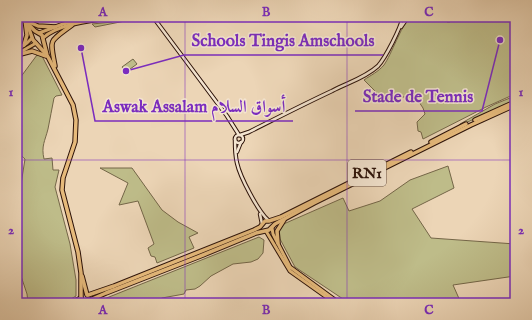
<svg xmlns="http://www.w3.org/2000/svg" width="532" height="320" font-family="'IM FELL English',Amiri,serif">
<rect width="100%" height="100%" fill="#ecd5b6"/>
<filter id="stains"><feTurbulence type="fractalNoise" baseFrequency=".005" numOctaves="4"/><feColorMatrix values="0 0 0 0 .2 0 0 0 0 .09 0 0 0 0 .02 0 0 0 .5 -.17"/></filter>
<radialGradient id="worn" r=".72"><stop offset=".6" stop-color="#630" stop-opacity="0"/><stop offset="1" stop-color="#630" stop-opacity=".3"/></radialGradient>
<g fill="#bebc89" stroke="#746648">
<polygon points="130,17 145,17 95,27 92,24 112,22 113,20"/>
<path d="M413 17H447V22H450L451 17H508L511 20 510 22 514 24 515 23V94L486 107 423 139 421 132 418 131 417 122 425 114 423 108 419 102 412 98 395 96 385 101 364 80C371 75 378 72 384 65 391 55 402 25 408 20 409 19 412 18 413 17Z"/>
<path d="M37 55 42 56 62 95 56 96 54 98C52 108 50 119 48 129 45 141 41 146 44 159L52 158 53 170H59L55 187 70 244 76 280V296L64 303H28L27 294 20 273H17V246L20 239 19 197 25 159 17 152V82Z"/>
<polygon points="133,59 137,64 126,72 122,67"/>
<polygon points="515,96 515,100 459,126 460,124 495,104"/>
<polygon points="448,166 454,188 412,209 431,238 515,244 515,276 453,285 461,303 349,303 295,267 280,239 279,226 343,198 349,211 380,201 410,180"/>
<polygon points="100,168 132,168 162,210 178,222 198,233 189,237 194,248 157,263 155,257 151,256 148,248 154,244 138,201 119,205 128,183"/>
<polygon points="259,237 264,240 263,253 258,259 251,262 233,264 211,276 200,286 195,289 186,290 184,294 162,298 155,303 94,303"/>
</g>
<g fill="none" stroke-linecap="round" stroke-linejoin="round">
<g stroke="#2b1108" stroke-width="4.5">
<g id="secondary">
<polyline points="153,17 227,116 239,135"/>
<polyline points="512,17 515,19"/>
<polyline points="401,27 408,17"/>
<path d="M240 135 249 132C277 118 304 104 332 91 347 83 365 78 378 66 386 57 400 29 403 17"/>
<circle cx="239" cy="139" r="4"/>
<path d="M235 139C235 147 235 155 237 163 240 177 258 211 268 220"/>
<polyline points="237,152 241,142"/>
<polyline points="260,214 262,224"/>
</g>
</g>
<g stroke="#2b1108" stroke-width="5">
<g id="primary">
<polyline points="39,33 63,24 96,17"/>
<path d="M43 38C59 23 93 21 114 17"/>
<polyline points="17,50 27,43 32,38"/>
<polyline points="17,54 36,43"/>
<polyline points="272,228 273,234 290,267 339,303"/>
<polyline points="266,231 290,271 335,303"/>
</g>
</g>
<g stroke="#2b1108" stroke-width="5.5">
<g id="highway">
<polyline points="21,17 35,31 42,35 47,55 73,105 76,120 75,142 63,178 62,190 78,252 81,273 81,300 83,303"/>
<polyline points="29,22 38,26 55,27"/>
<polyline points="28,26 33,40 46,54"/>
<polyline points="24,45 27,35 25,20"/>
<polyline points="17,55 32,51 46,56"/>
<path d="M55 66C50 38 48 43 72 25"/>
<polyline points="475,120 515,102"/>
<polyline points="431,142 466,124"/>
<polyline points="278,243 277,231 284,220"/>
<polyline points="82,276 87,295"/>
<polyline points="88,295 114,286 254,230 260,227 265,221 269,221 281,217 411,152"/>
<polyline points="71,303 81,298"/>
<polyline points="88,303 90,300 106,293 203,255 256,233 269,230 275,224 314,203 471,125 515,105"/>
</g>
</g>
<use href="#secondary" stroke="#f3e4d0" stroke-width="2.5"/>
<use href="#primary" stroke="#e6ba7b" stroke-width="3"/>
<use href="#highway" stroke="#e6ba7b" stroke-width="3.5"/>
</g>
<path fill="none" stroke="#7b2cbf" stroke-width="1" stroke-opacity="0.55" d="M185 17V303M347 17V303M17 160H515"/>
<g text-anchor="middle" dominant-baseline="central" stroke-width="3" stroke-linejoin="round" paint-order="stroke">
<rect fill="#f3e4d0" stroke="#675044" stroke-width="1" x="348" y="160" width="38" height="26" rx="3"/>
<g font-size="15" font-weight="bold" fill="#2b1108">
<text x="367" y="173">RN1</text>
</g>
</g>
<path fill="none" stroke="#7b2cbf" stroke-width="1.5" d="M126 71L184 55H383M500 40L482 111H355M81 48L95 121H293"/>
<g fill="#7b2cbf" stroke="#f3e4d0" stroke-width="1.5">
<circle cx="126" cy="71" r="4"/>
<circle cx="500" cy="40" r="4"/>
<circle cx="81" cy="48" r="4"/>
</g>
<g font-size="17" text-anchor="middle" font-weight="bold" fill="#7b2cbf" stroke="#f3e4d0" stroke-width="3" stroke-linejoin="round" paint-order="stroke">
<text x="283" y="46">Schools Tingis Amschools</text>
<text x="418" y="102">Stade de Tennis</text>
<text x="194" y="112">Aswak Assalam أسواق السلام</text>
</g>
<rect width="532" height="320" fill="none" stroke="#ecd5b6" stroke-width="44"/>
<rect x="22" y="22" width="488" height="276" fill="none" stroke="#7b2cbf" stroke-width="1.5"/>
<g font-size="13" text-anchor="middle" font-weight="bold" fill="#7b2cbf">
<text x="103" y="16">A</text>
<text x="266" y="16">B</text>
<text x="429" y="16">C</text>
<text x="11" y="96">1</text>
<text x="521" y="96">1</text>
<text x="11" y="234">2</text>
<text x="521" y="234">2</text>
<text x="103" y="314">A</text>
<text x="266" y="314">B</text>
<text x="429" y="314">C</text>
</g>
<rect width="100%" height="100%" filter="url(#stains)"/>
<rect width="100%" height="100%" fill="url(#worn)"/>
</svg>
